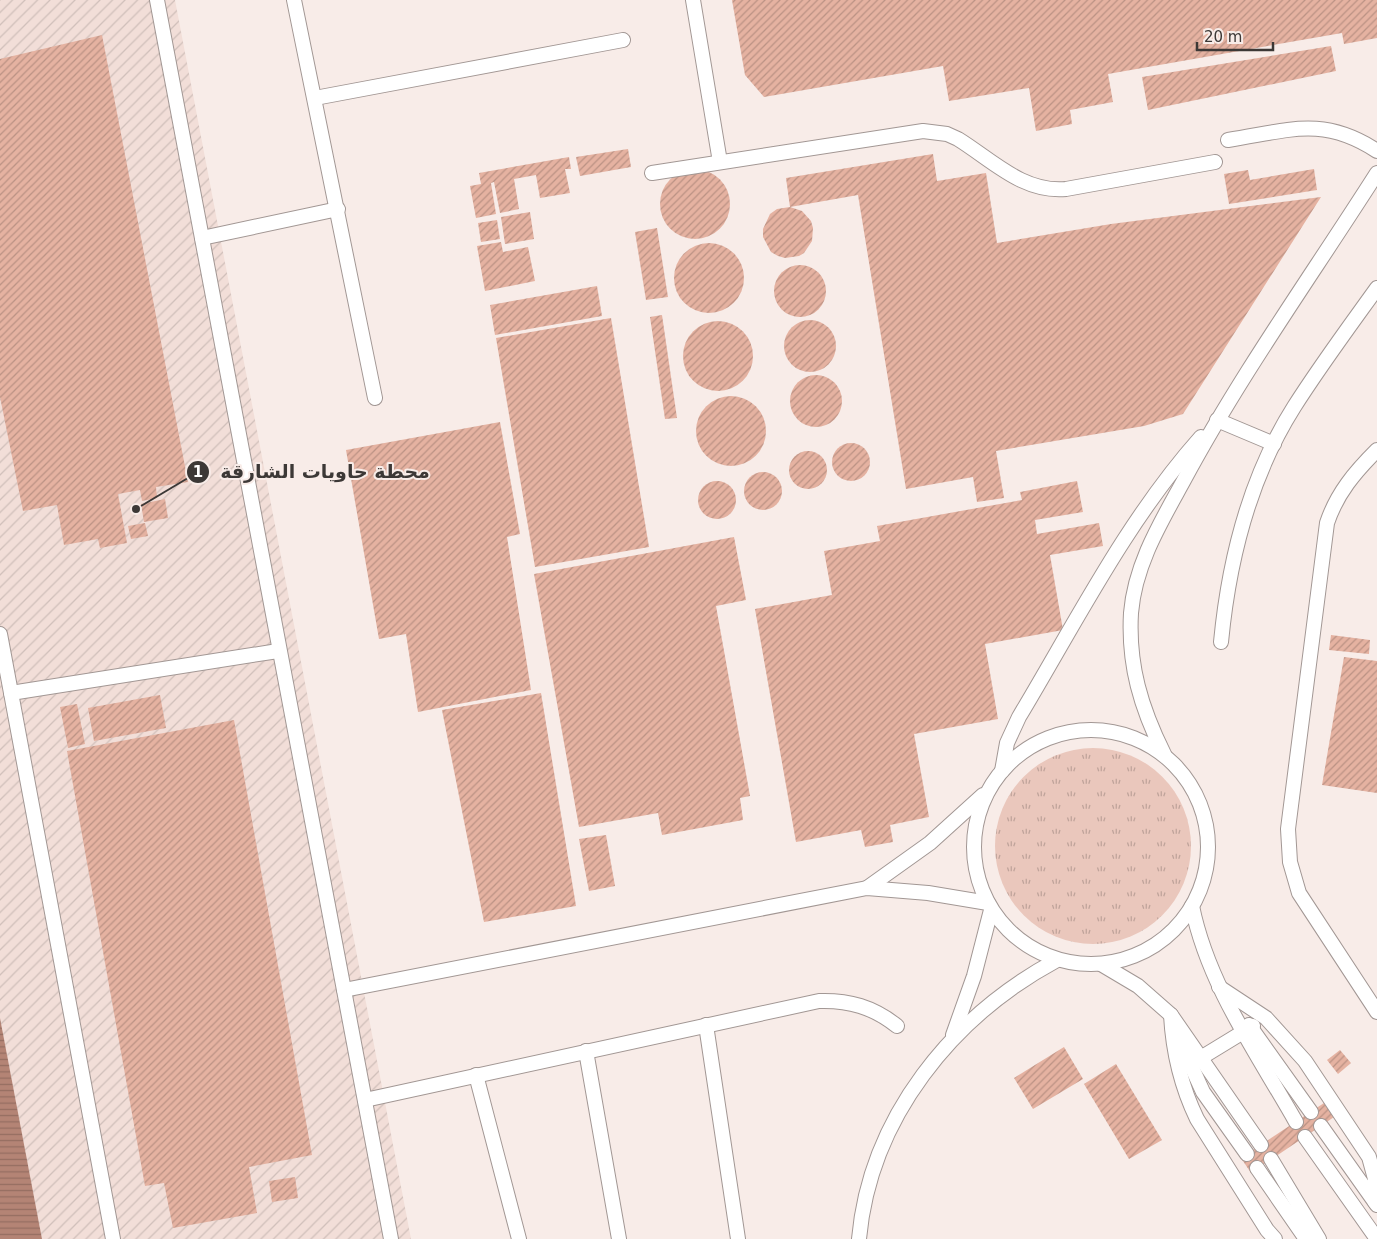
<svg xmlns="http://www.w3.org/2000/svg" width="1377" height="1239" font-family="'DejaVu Sans',Cairo,sans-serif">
<defs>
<pattern id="industrial-furrows" width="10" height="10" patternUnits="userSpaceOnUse" patternTransform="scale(1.25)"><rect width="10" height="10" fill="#f2ded8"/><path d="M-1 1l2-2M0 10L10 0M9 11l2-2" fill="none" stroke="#d0bfba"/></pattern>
<pattern id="grass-tufts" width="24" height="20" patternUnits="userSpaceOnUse" patternTransform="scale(1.25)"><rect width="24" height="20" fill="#eac7bc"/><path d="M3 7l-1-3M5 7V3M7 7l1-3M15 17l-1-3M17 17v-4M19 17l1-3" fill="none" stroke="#bfa39a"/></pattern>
<pattern id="water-rules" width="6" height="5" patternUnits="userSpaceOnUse" patternTransform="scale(1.25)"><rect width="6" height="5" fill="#b48475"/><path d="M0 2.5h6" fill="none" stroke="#946d61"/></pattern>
<pattern id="building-hatch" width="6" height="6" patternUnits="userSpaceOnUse" patternTransform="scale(1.25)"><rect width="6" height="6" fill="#e5b2a1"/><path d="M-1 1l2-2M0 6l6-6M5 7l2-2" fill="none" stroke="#bb9284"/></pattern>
</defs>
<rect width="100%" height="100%" fill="#f8ece8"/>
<polygon fill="url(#industrial-furrows)" points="0,0 175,0 411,1239 42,1239 0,1018"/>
<circle fill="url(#grass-tufts)" cx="1093" cy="846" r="98"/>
<polygon fill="url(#water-rules)" points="0,1018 42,1239 0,1239"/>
<g fill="url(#building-hatch)">
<polygon points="732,0 1377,0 1377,38 1344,44 1342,33 1108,74 1113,102 1070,110 1072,124 1036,131 1029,88 949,101 943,66 764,97 745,75"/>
<polygon points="102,35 188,482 156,487 157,498 142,501 140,490 118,494 127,543 100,548 98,539 64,545 57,505 23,511 0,397 0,59"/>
<polygon points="1331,46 1336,71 1148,110 1142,77"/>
<polygon points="628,149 631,167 580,176 576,157"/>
<polygon points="933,154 937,181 986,173 997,243 1111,224 1321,197 1183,414 1144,426 996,451 1004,498 977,502 973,477 906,489 858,195 790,207 802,211 811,221 813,228 812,241 804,253 799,256 785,258 778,256 771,252 763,237 763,229 770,214 777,209 790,207 786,178"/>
<polygon points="569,157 571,169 565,169 570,193 540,198 536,175 514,179 519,209 500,213 494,182 491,183 496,214 476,218 470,186 481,184 479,173"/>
<circle cx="695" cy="204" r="35"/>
<polygon points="1314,169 1317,190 1229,204 1224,174 1248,170 1250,180"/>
<polygon points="530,212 534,239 505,244 501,217"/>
<polygon points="497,220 500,239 481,242 478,223"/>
<polygon points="657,228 668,297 646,300 635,232"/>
<polygon points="501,242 503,252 528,247 535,281 485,291 477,246"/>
<circle cx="709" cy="278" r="35"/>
<circle cx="800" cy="291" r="26"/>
<polygon points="597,286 602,316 495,335 490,305"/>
<polygon points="662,315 677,418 665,419 650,317"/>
<polygon points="611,318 649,547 535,567 496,338"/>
<circle cx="810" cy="346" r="26"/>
<circle cx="718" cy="356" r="35"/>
<circle cx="816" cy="401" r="26"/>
<circle cx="731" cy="431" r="35"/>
<polygon points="500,422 520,534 507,537 531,690 418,712 406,634 379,639 346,450"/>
<circle cx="851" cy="462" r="19"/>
<circle cx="808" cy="470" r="19"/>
<circle cx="763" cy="491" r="19"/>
<polygon points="1077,481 1083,512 1035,520 1037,534 1099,523 1103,546 1050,555 1063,630 985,644 998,719 914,734 929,817 890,825 893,842 865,847 861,830 796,842 755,609 832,595 824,551 880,541 877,526 1022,500 1020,492"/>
<circle cx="717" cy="500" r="19"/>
<polygon points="165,499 168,518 144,522 141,504"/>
<polygon points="145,523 148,536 131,539 128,526"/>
<polygon points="734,537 746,600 716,606 750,796 740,798 743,820 662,835 658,813 579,827 534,574"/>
<polygon points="1331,635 1370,640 1369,654 1329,650"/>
<polygon points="1344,657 1377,661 1377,793 1322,785"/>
<polygon points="541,693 576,906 484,922 442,710"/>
<polygon points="160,695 166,728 94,741 88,708"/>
<polygon points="77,704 85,744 68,748 60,707"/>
<polygon points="234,720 312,1155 249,1167 257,1213 173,1228 164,1183 145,1186 67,751"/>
<polygon points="606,835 615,886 589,891 579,839"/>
<polygon points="1064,1047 1083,1079 1033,1109 1014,1078"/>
<polygon points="1340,1050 1351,1063 1338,1074 1327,1060"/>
<polygon points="1116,1064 1162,1140 1129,1159 1084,1084"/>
<polygon points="1324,1103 1334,1117 1251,1173 1241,1158"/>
<polygon points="295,1177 298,1198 272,1202 269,1181"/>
</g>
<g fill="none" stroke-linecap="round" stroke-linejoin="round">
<g stroke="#a29794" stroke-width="16">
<g id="lane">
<polyline points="157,0 391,1239"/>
<polyline points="294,0 375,398"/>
<polyline points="693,0 720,162"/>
<polyline points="315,98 623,40"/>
<path d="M1228 140C1288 131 1322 115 1377 151"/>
<path d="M652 173 923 131 947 134 958 139C992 160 1023 193 1066 189L1215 162"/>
<polyline points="202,238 338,209"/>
<polyline points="1217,420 1274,444"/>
<path d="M1377 450C1355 472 1337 493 1327 523L1288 829 1290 862 1299 893 1377 1012"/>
<polyline points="0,634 113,1239"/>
<path d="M1221 642C1229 559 1249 478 1294 407 1320 366 1349 327 1377 288"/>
<polyline points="11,693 278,651"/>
<circle cx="1091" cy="847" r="117"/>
<path d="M1164 754C1141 708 1128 665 1131 613 1135 564 1161 522 1184 480 1241 374 1312 275 1377 173"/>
<path d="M1002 771 1007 743 1019 717C1076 622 1127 520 1201 437"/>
<polyline points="867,888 930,843 983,795"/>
<path d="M1192 906C1208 985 1257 1053 1296 1122"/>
<polyline points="1101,964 1138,986 1171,1015 1261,1145"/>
<polyline points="1219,987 1266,1018 1305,1061 1369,1157 1375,1179 1375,1202"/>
<polyline points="344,990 867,888 928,893 988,903"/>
<path d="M1171 1015C1173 1052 1181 1086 1197 1119L1267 1230 1275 1239"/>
<polyline points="706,1025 738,1239"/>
<polyline points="1249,1025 1311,1112"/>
<polyline points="953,1035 974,976 991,910"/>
<polyline points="1179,1039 1203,1092 1247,1154"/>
<polyline points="586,1051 619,1239"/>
<polyline points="1194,1062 1253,1026"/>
<polyline points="476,1075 519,1239"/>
<path d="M365 1100 819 1001C849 1000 873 1007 897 1026"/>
<polyline points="1321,1126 1377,1205"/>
<polyline points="1305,1137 1377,1239"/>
<polyline points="1271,1159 1319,1239"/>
<polyline points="1257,1168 1306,1239"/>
<path d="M859 1239C870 1117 953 1016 1057 960"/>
</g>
</g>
<use href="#lane" stroke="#fff" stroke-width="14"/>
</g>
<path fill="none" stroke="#3c3836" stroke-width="2" d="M136 509L198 472"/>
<g fill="#3c3836" stroke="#f8ece8" stroke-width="2">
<circle cx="136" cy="509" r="5"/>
<circle cx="198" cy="472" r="12"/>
</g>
<g font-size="15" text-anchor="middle" font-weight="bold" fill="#fff">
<text x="198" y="477">1</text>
</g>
<g font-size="19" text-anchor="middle" font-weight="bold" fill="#3c3836" stroke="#f8ece8" stroke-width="4" stroke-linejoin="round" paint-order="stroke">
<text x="325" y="478">محطة حاويات الشارقة</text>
</g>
<path d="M1197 42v8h76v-8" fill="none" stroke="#3c3836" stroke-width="2.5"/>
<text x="1204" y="42" font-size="15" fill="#3c3836" stroke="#f8ece8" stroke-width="4" paint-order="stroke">20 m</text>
</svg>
